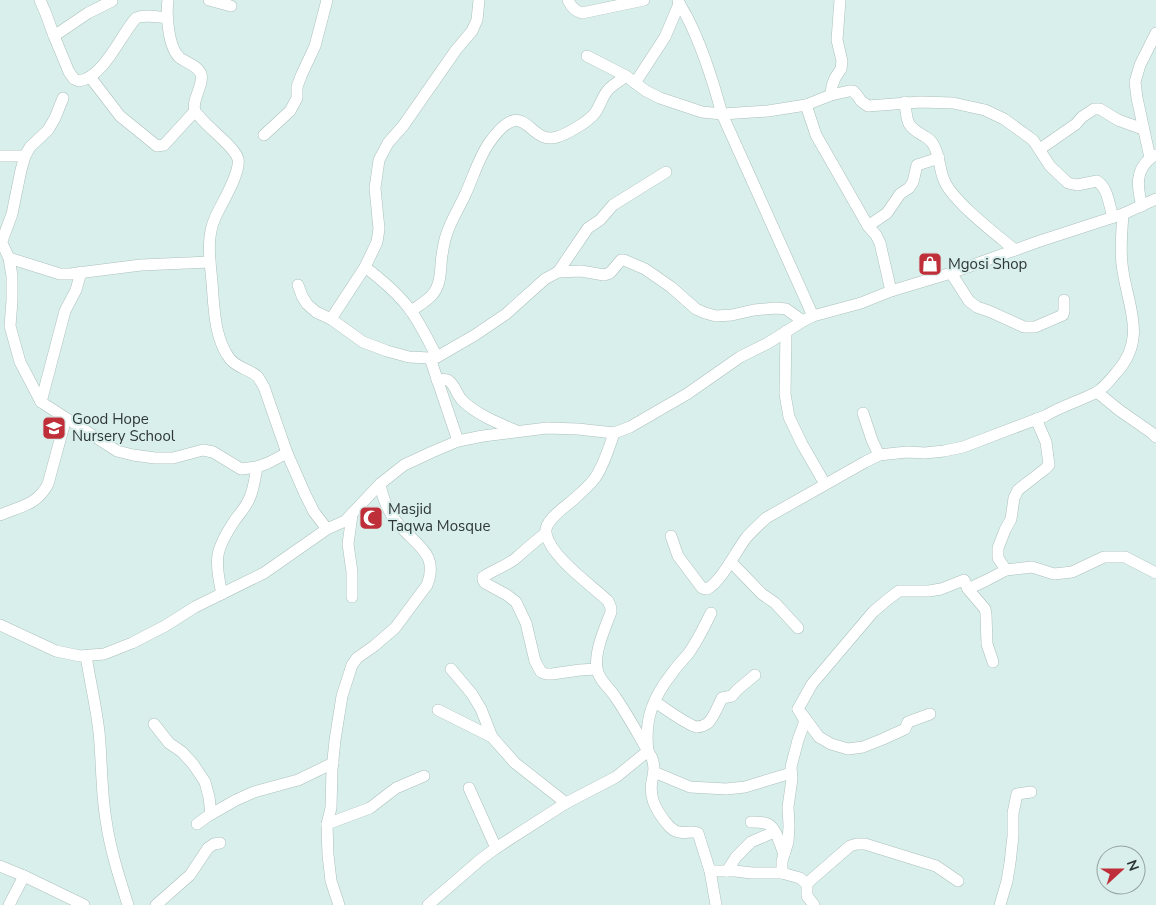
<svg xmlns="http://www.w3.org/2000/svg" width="1156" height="905" font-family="'Nunito Sans',sans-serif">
<rect width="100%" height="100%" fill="#d9efeb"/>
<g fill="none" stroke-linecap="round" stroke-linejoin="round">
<g stroke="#abc0bc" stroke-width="12">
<g id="minor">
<path d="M40 0 46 14 54 36 69 72 74 79 79 81C104 77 120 36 136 18 146 14 157 17 167 18"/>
<path d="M168 0C166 14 168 48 180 58 186 62 198 66 201 74 204 85 191 101 195 111 196 113 198 115 200 117 209 129 235 147 238 159 241 173 221 204 215 218 206 238 210 261 212 282 214 307 214 338 230 359 237 368 250 369 258 377 260 380 262 384 264 387L287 453 305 494 314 512 327 529"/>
<polyline points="209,0 231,6"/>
<path d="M568 0C571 7 575 11 582 13L644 0"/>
<path d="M678 0C680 6 684 11 687 17 703 48 713 81 722 114L813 316"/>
<polyline points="54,36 88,13 112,1"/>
<path d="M587 56 626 76 646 91 660 98 702 112 722 114 768 111 806 105 831 95 849 91H853L857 95 861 101 868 106 920 102 953 103 985 110 1004 119 1033 140 1050 166 1068 183 1077 185 1097 181C1108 188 1109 205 1113 217"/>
<polyline points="90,77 120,116 157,146 164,145 195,111"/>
<polyline points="635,83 665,37 679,4"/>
<polyline points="831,95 832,86 835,78 841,69 842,61 837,40 840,0"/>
<path d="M905 102C907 122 906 126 924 136 927 138 931 140 933 144 940 155 939 169 944 180 952 201 997 235 1015 250"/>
<polyline points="806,105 816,135 868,226 876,235 880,243 891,291"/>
<polyline points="264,135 290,111 297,98 297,87 301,76 315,46 327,0"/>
<polyline points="1040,149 1076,124 1082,117 1094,109 1100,109 1118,120 1143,129"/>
<polyline points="0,156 25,156"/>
<polyline points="1150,158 1137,98 1135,82 1140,65 1156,33"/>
<path d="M1142 206C1137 187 1134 168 1155 155"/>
<polyline points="868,226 887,213 900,194 909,188 913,182 917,165 939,158"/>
<polyline points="0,239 9,258 12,276 12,301 10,326 20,362 41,402 117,451 133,455 155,458 173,458 203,450 213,452 241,469 257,467 268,463 287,453"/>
<polyline points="2,241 12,214 21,170 25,156 30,147 48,130 55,118 63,98"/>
<polyline points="9,258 60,274 70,274 141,265 210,262"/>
<path d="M365 267C382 280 399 294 411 311 421 325 429 342 437 357"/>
<polyline points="558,272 588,228 600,220 613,205 666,172"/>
<polyline points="951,273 969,301 977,307 991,312 1024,327 1035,327 1063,315 1064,310 1064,300"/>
<polyline points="298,285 302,296 307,304 316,312 331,319 363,342 387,351 409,357 430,358 437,357 475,335 506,314 545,279 558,272 581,271 604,275 610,273 621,260 624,260 645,269 671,287 696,309 705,313 716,316 732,315 754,310 776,308 786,309 803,321"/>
<path d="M411 311C418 306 427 301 432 295 442 284 440 268 442 255 443 249 444 242 446 236 450 222 459 208 465 195 473 178 478 159 489 143 526 91 527 146 557 137 567 134 588 122 595 113 600 106 602 97 608 90 612 85 620 81 626 76"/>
<polyline points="331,319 365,267 377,242 379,229 375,188 379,160 388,143 403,126 456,50 472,31 477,20 479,0"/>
<polyline points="786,331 785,394 789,417 802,444 825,484"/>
<polyline points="430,358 458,441"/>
<path d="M437 380C441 380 446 378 449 381 455 385 457 395 462 400 475 414 500 424 517 431"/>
<polyline points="1097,392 1119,410 1152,433 1156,437"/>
<polyline points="41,402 65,311 76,290 81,272"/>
<polyline points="863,413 872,440 879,455"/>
<path d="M614 433C609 448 604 465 595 478 589 486 581 493 573 500 565 507 543 521 546 534 552 558 590 584 608 601L611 608V612C605 628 594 652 597 669 599 681 610 688 616 698 629 717 640 738 652 758 655 767 654 772 652 781 649 796 655 808 664 820 668 825 672 831 679 832 685 834 691 830 698 833L710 871 716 905"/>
<path d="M0 515C21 506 37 505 48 484L66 418"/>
<path d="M546 533C535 541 525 550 515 559 505 566 494 570 483 577V580L485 583 507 595 516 602 526 623 535 661 541 672 546 674H552L580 670 597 669"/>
<path d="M671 536 678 556 702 588 707 589C721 582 736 551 746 538 752 531 759 525 766 518L865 462 879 455 907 452 925 453 944 451 963 447 1045 416C1061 406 1080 401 1097 392 1105 387 1110 380 1116 373 1149 337 1126 304 1122 264 1120 247 1122 231 1123 214"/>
<polyline points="731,562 762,594 775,603 798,628"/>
<polyline points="1006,570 998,558 998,548 1005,530 1011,519 1014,498 1018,490 1045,469 1049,465 1046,442 1036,419"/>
<polyline points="968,589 985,609 986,614 987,644 993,662"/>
<path d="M222 594C214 559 215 550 235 520 240 513 247 506 250 497 254 488 255 477 257 467"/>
<polyline points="352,597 352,572 348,544 352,515"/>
<polyline points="0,625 56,651 80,656 104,654 132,643 165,626 195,607 264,573 327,529 345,521 380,484 404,465 432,452 458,441 483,436 547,428 578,429 614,433 630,427 687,394 740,357 768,343 803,321 813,316 861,303 891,291 951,273 1037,242 1123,214 1156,199"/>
<path d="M86 656C90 681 96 706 99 732 102 761 101 791 106 820 110 849 119 877 128 905"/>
<polyline points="451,669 472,694 481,709 492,737"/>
<path d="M655 702C665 708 687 725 697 727 701 727 705 725 708 723 714 717 718 706 722 698L732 696 737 690 755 675"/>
<polyline points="798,709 812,684 873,612 887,600 899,591 929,591 941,589 964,580 968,589 987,580 1006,570 1032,567 1054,574 1072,572 1104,557 1125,557 1156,573"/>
<polyline points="438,710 492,737 515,763 566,803"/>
<polyline points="802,714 819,737 831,744 848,749 863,747 883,739 905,729 908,722 930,714"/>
<polyline points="154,724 169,743 182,752 193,764 205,782 209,797 211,814"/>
<polyline points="654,772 690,787 726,789 745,787 791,773"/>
<polyline points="469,788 496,848"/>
<path d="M751 822C756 822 763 822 768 824 777 829 780 845 784 854"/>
<polyline points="197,824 208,816 236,800 254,792 298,780 333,763"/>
<polyline points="327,824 370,808 396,788 424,776"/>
<polyline points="0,866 24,876"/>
<polyline points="710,871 735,871 752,873 782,873 800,878 807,884"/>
<polyline points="727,871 736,857 751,842 774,832"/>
<polyline points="782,873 782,861 788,842 789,826 788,807 792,779 791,767 798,740 805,721 798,709"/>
<polyline points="9,905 24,876 84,905"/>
<polyline points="156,905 190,875 208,848 214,844 220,843"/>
<path d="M339 905 331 881 328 855 327 824 331 808 332 770 335 740 342 696 352 665 357 658 374 646 395 628 427 585C439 554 417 546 400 526 389 514 383 500 380 484"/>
<path d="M428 905 480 860 496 848 566 803 616 777 648 751C644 719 653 697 673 672 677 666 683 660 688 654 697 642 704 627 711 613"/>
<polyline points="814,905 807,896 807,884 812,879 850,846 857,844 865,844 936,866 958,881"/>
<polyline points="1000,905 1007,881 1010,863 1013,836 1013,813 1017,794 1031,792"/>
</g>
</g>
<use href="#minor" stroke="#fff" stroke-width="11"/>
</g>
<defs>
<g id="shop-square" transform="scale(1.25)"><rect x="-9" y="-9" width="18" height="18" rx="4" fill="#bf2f39" stroke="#d9efeb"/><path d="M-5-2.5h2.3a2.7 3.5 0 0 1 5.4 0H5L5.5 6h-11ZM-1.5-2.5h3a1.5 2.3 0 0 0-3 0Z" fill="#fff"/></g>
<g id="school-square" transform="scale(1.25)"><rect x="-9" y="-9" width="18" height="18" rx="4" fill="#bf2f39" stroke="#d9efeb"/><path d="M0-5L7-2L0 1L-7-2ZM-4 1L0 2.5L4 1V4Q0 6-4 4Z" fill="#fff"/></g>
<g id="mosque-square" transform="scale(1.25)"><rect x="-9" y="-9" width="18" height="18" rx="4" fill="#bf2f39" stroke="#d9efeb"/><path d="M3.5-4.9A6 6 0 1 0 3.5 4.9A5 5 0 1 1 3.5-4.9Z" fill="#fff"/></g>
</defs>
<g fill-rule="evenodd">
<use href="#shop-square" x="930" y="264"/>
<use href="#school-square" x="54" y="428"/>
<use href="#mosque-square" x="371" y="518"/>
</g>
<g text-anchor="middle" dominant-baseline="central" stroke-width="4" stroke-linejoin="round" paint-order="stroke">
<g font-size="15" fill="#2e3735" stroke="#d9efeb" text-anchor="start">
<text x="948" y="264">Mgosi Shop</text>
<text x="72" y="419">Good Hope<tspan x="72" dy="17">Nursery School</tspan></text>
<text x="388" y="509">Masjid<tspan x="388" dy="17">Taqwa Mosque</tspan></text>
</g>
</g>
<g transform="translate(1121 870) rotate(69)"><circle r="24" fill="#d9efeb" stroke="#95a5a2"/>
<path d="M0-4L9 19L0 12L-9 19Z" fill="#bf2f39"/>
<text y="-8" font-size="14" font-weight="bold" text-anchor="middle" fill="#2e3735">N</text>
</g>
</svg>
